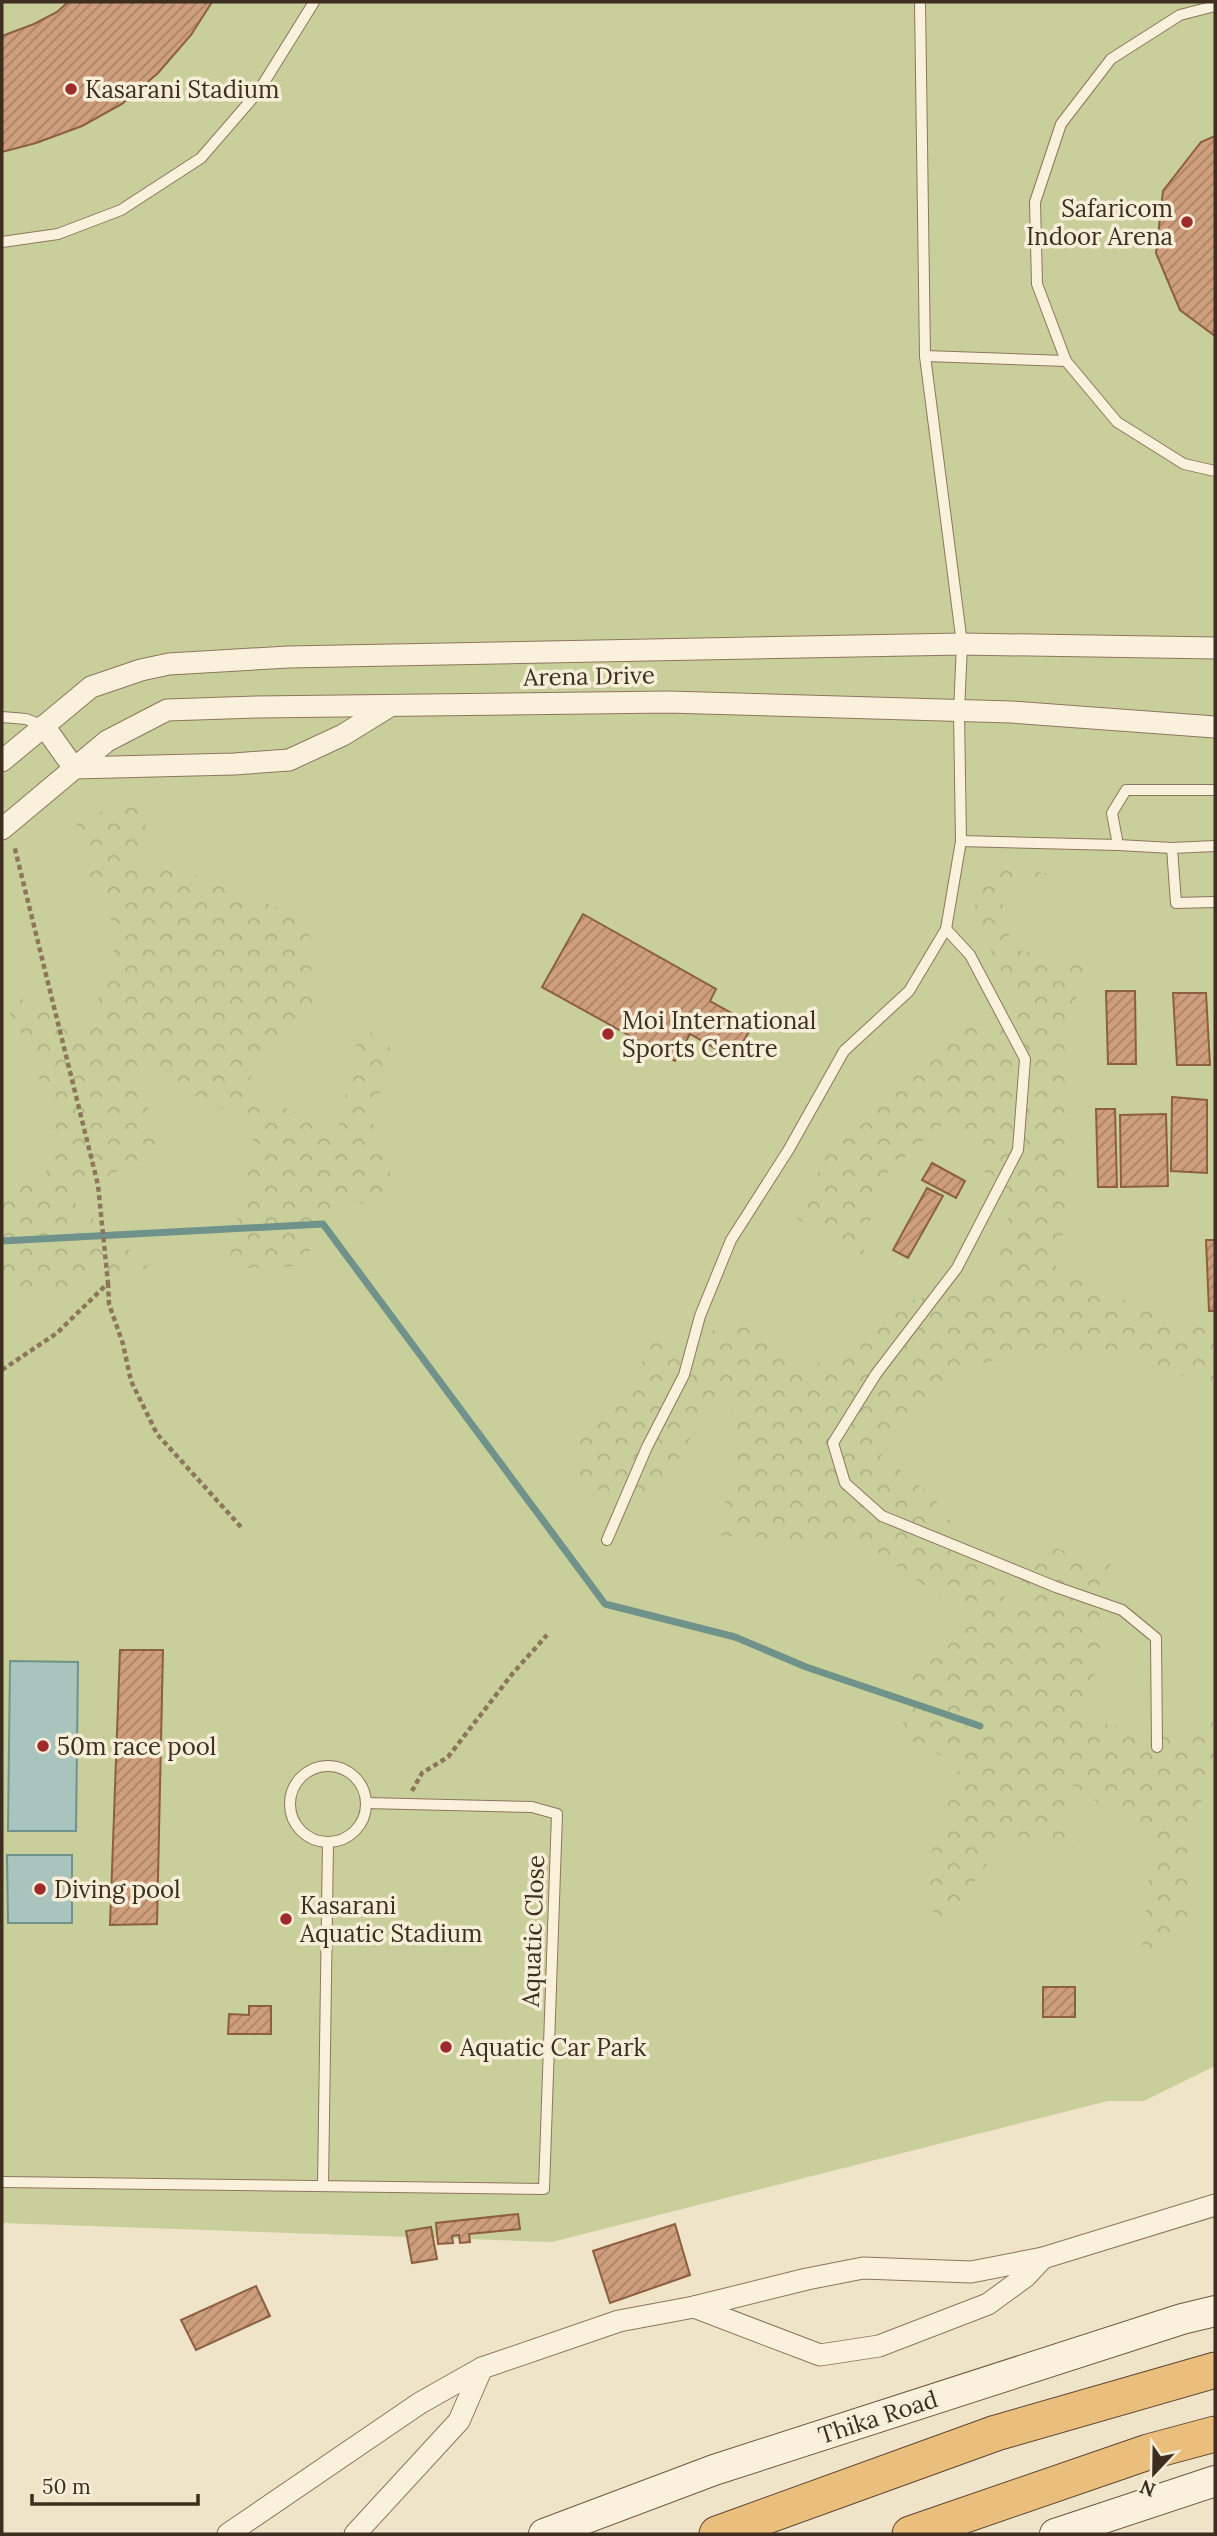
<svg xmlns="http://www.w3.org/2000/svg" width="1217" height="2536" font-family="Lora,serif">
<defs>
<pattern id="forest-crowns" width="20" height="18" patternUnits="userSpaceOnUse" patternTransform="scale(1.75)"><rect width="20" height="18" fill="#c9cf9b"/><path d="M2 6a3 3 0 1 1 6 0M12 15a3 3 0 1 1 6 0" fill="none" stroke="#aeb285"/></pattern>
<pattern id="building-hatch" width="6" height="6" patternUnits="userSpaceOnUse" patternTransform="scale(1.75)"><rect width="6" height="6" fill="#cf9f7d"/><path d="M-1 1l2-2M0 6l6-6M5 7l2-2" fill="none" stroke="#a98266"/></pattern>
</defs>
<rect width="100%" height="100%" fill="#f0e4c8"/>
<polygon fill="#c9cf9b" points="2,2 1215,2 1215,2066 1144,2101 1108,2101 552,2242 2,2223"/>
<g fill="url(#forest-crowns)">
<polygon points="148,801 144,842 131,869 172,866 310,921 312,1004 243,1087 337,1133 361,1024 401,1056 369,1112 390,1173 384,1214 342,1194 301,1266 228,1269 256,1125 140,1069 157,1151 68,1197 150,1268 35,1294 2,1287 2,1182 39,1187 59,1141 31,1052 2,999 2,989 88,1033 119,935 93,887 75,818"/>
<polygon points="980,862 1049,874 999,888 1012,949 1090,966 1067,1019 1065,1222 1056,1267 1149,1312 1215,1327 1215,1388 1130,1355 1051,1347 988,1362 950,1376 931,1405 875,1449 935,1499 1011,1606 1037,1543 1111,1564 1102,1652 1079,1719 1190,1740 1215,1720 1215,1776 1190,1824 1187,1924 1141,1956 1153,1841 1059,1776 1076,1848 1009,1834 936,1933 928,1863 960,1765 900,1735 919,1652 971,1619 874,1550 804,1541 717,1535 739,1448 725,1380 657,1494 574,1488 580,1436 629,1387 653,1341 757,1323 791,1371 858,1352 886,1305 991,1284 1009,1221 973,1148 943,1124 878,1181 862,1261 797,1219 829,1148 960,1031 1020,1008 974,917"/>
</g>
<g fill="#a9c4bc" stroke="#6f938a" stroke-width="2">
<polygon points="10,1661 78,1662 76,1831 8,1831"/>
<polygon points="7,1855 72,1855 72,1923 8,1923"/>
</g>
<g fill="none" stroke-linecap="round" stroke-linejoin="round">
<polyline stroke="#6f938a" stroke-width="7" points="2,1241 323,1224 605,1604 735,1637 806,1667 980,1726"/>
</g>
<g fill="url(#building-hatch)" stroke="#8d5f41" stroke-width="2">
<polygon points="68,2 212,2 191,35 158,73 122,104 82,126 36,143 2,152 2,36 34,24 57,12"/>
<polygon points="1215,136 1215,336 1180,310 1156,253 1163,191 1201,142"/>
<polygon points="583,914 716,989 710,1001 753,1025 733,1059 690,1034 675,1061 542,987"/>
<polygon points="1106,991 1135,991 1136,1064 1108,1064"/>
<polygon points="1173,993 1206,993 1210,1065 1177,1065"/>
<polygon points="1172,1097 1207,1100 1207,1173 1171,1171"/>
<polygon points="1096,1109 1115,1109 1117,1187 1098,1187"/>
<polygon points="1166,1114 1168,1186 1121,1187 1120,1115"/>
<polygon points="932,1163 965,1181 956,1198 922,1180"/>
<polygon points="927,1188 943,1196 908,1258 893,1250"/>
<polygon points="1206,1240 1215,1240 1215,1311 1209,1311"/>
<polygon points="120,1650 163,1650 157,1924 110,1925"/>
<rect x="1043" y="1987" width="32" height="30"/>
<polygon points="249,2006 271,2006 271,2034 228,2034 229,2014 249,2015"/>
<polygon points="518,2214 520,2229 469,2234 470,2242 460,2243 459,2235 452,2236 453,2243 438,2244 436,2223"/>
<polygon points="675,2224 690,2275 610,2303 593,2251"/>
<polygon points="431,2227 437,2259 412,2263 406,2231"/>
<polygon points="256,2286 270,2316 196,2350 181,2320"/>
</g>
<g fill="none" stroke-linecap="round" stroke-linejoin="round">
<g stroke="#8d765c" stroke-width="12">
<g id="service">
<polyline points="1215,6 1180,15 1111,59 1061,124 1035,202 1037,284 1066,361 1117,422 1184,464 1215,471"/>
<polyline points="2,242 58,234 121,210 201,158 258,92 314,2"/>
<polyline points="925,356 1066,361"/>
<polyline points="2,717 26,719 44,726"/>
<polyline points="961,841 1118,845 1112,813 1126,790 1215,790"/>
<polyline points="1118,845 1172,848"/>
<polyline points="1215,846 1172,848 1176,903 1215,902"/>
<polyline points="946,929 970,955 1025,1059 1018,1150 957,1268 876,1374 833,1443 845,1483 882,1516 1056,1587 1122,1610 1156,1638 1157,1747"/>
<polyline points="607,1540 647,1447 684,1375 700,1316 731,1240 789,1149 844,1051 909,991 946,929 961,841 959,712 962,644 925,356 920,2"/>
<circle cx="328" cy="1804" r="38"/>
<polyline points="2,2182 544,2189 557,1814 532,1807 366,1803"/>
<polyline points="323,2186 328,1842"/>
</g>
</g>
<g stroke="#8d765c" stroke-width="23">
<g id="minor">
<polyline points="44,726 74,768 234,764 289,760 343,735 390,706"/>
<polyline points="2,761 91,687 141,670 169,664 288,657 962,644 1215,648"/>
<polyline points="2,829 107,741 167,710 257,707 668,702 1011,712 1215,727"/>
<polyline points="694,2307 820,2355 879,2346 988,2304 1025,2277 1043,2258"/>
<polyline points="228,2534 420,2403 482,2368"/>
<polyline points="355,2534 459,2421 482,2368 619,2321 694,2307 807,2279 863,2268 971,2272 1043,2258 1215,2205"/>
</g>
</g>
<g stroke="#6f573f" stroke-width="32">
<g id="secondary">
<polyline points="544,2534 714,2470 1182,2319 1215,2311"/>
<polyline points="1055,2534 1215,2481"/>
</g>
</g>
<g stroke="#5b4430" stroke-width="37">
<g id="trunk">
<polyline points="717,2534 996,2433 1215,2370"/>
<polyline points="910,2534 1148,2452 1215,2434"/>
</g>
</g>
<g stroke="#8d765c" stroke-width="4.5" stroke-dasharray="5 3.5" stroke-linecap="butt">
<polyline points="108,1283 109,1304 123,1344 131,1381 157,1434 241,1527"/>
<polyline points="2,1370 57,1333 108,1283 98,1185 14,845"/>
<polyline points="412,1791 422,1773 448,1757 513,1673 547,1635"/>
</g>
<use href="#service" stroke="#faf1dc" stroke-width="10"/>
<use href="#minor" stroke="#faf1dc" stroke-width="21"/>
<use href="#secondary" stroke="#faf1dc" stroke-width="30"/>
<use href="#trunk" stroke="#eabe7c" stroke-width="35"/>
</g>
<g fill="#9e2a2b" stroke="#f7eed8" stroke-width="2.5">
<circle cx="71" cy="89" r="7"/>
<circle cx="1187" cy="222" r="7"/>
<circle cx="608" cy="1034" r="7"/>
<circle cx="43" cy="1746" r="7"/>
<circle cx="40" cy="1889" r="7"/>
<circle cx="286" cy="1919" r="7"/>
<circle cx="446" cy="2047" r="7"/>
</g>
<g text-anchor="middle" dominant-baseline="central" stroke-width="7" stroke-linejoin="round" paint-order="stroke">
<g font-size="24" fill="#3d2e20" stroke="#f7eed8" text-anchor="start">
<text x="85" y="89">Kasarani Stadium</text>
<text x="1173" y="208" text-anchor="end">Safaricom<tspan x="1173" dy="28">Indoor Arena</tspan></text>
<text x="622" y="1020">Moi International<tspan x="622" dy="28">Sports Centre</tspan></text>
<text x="57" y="1746">50m race pool</text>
<text x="54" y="1889">Diving pool</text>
<text x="300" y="1905">Kasarani<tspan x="300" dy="28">Aquatic Stadium</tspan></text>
<text x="460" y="2047">Aquatic Car Park</text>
</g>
<g font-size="24" fill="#3d2e20" stroke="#f7eed8">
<text transform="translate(589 676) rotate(-1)">Arena Drive</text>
<text transform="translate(533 1931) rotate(-88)">Aquatic Close</text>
<text transform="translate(878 2417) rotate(-18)">Thika Road</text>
</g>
</g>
<rect width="1217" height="2536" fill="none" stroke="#3d2e20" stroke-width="7"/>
<g transform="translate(1154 2473) rotate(202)" stroke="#f7eed8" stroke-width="5" paint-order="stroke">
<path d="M0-5L12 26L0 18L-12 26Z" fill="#3d2e20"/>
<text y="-10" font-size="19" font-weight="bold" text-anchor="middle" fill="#3d2e20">N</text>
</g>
<path d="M32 2494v10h166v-10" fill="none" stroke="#3d2e20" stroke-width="3.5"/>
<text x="42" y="2494" font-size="21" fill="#3d2e20" stroke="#f7eed8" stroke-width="5" paint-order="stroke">50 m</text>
</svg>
